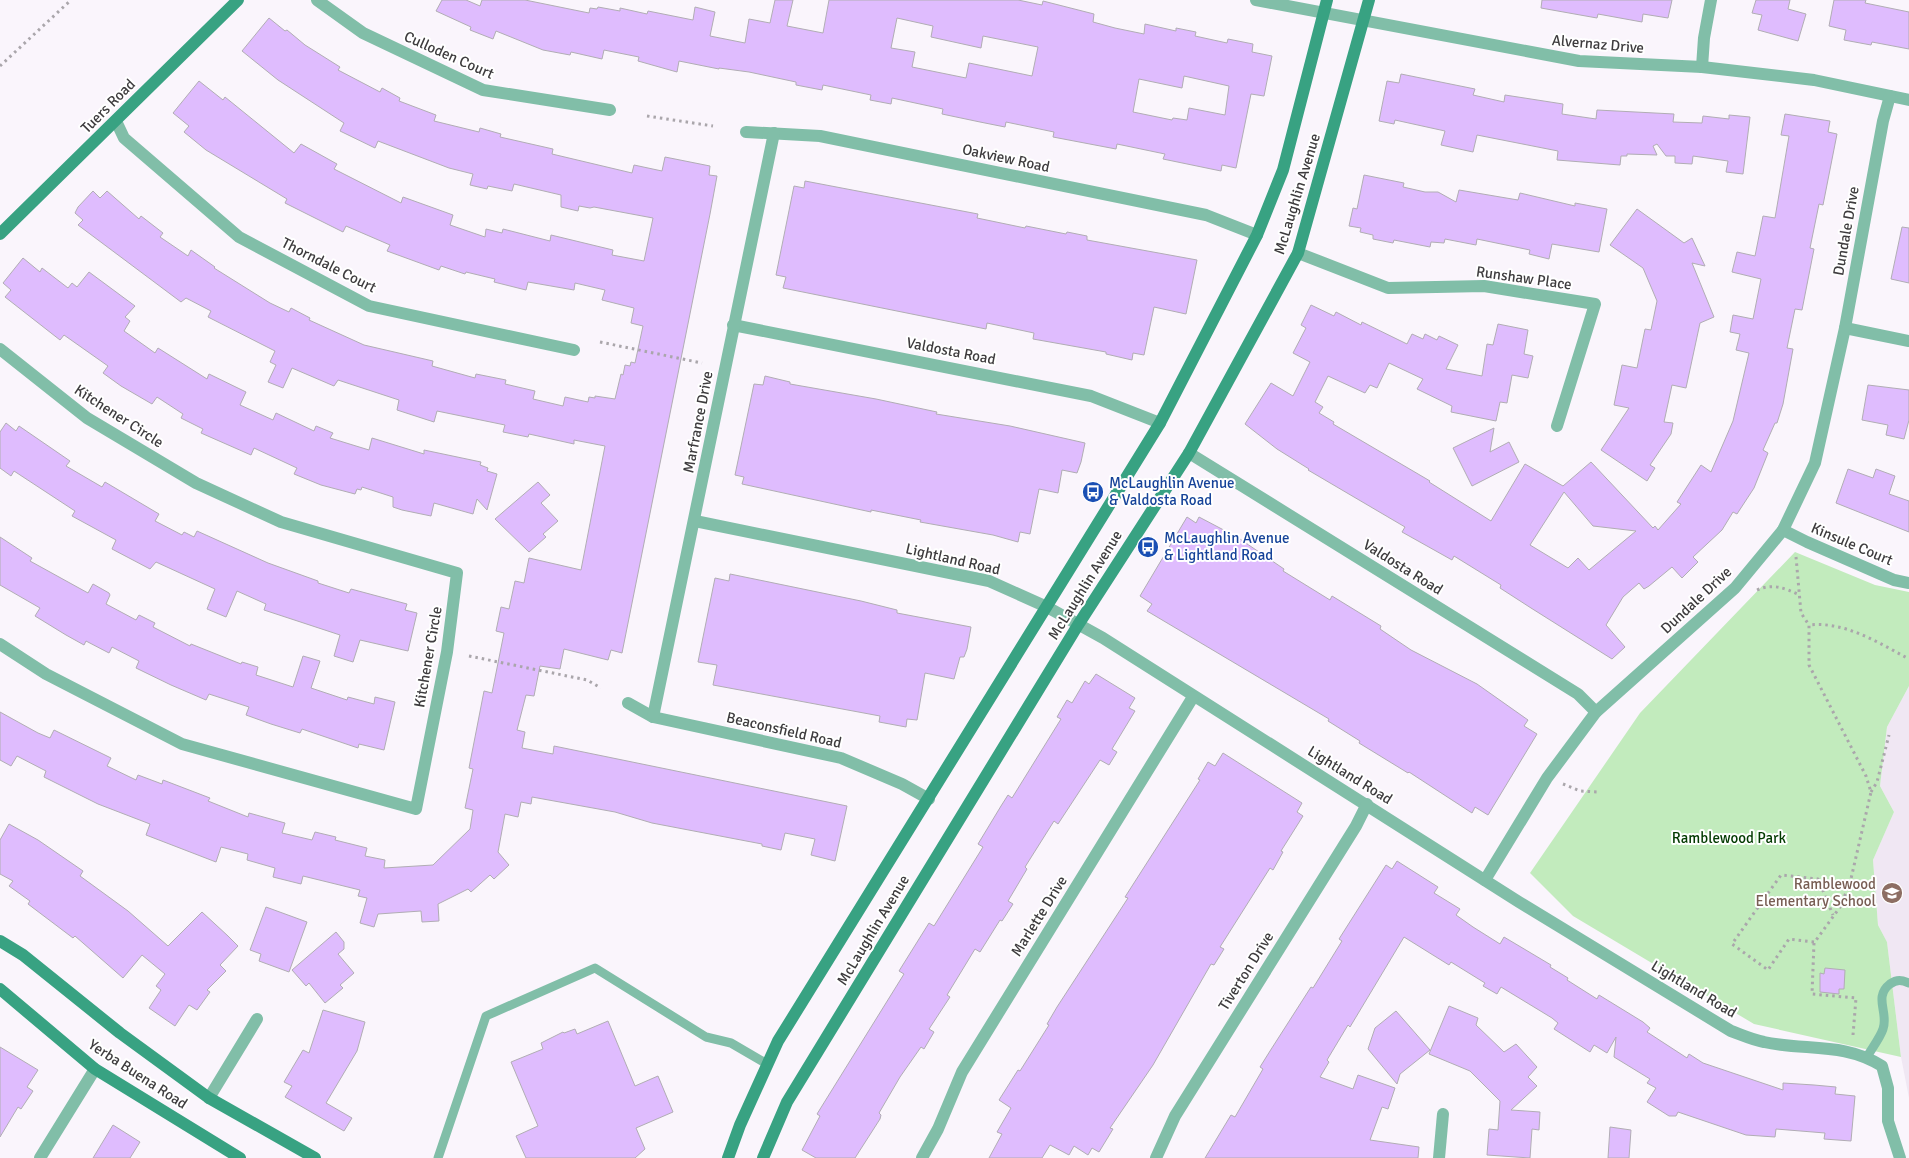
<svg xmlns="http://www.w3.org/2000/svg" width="1909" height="1158" font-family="Signika,sans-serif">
<rect width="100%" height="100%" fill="#faf5fc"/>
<polygon fill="#f0e7f3" points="1909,686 1909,1098 1901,1057 1887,942 1878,925 1873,860 1894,812 1880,786 1887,727"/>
<polygon fill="#c2ebbd" points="1795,552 1875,585 1909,592 1909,686 1887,727 1880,786 1894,812 1873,860 1878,925 1887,942 1901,1057 1754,1024 1573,916 1530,873 1640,713"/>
<g fill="#dfbcfe" stroke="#b1adb4" fill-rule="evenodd">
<path d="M442 0H466L480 6 482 0H525L589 13 590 8 597 9 598 7 620 11V8L647 14 648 11 693 20 695 7 715 12 710 36 745 43 749 19 770 23 775 0H793L787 26 823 33 829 0H1018L1042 5 1043 1 1094 14 1093 22 1115 28 1144 34 1145 24 1176 31V28L1196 32 1195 36 1227 43 1228 39 1253 44 1252 52 1272 56 1264 96 1251 94 1236 168 1222 165 1221 171 1163 159 1165 154 1117 144 1116 149 1053 137 1054 132 1006 122 1005 127 980 122 942 114 943 109 892 98 891 104 870 100 871 95 823 85 822 90 796 85V82L749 72 719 68V69L679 61 677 72 638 61 639 57 604 50 602 59 571 52 570 55 543 50 496 31 493 39 470 30 471 27 436 11ZM897 18 933 26 931 37 981 48 983 36 1038 47 1032 76 969 63 966 78 912 67 915 52 891 48ZM1184 76 1229 86 1225 115 1189 108 1187 120 1173 118 1172 120 1133 112 1139 79 1182 88Z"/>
<polygon points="1542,0 1672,0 1668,18 1643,14 1642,22 1598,14 1597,18 1541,8"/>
<polygon points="1756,0 1790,0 1788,9 1806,14 1798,41 1758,30 1762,15 1752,13"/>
<polygon points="1834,0 1866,0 1865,3 1909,12 1909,49 1872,42 1871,45 1844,40 1846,30 1829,26"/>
<polygon points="269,18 285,31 287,30 305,45 340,67 338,70 380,92 382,88 400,98 399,101 436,115 434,121 479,132 480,128 501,134 500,137 553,149 552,154 632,173 634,165 662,171 665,157 710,166 709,175 717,176 710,214 622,653 611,650 608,660 564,649 560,669 540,666 534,696 526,695 517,730 525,732 522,748 553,754 554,746 847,806 835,861 811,855 815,839 785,833 781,850 762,846 762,844 652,823 615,812 532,797 531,804 521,802 518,817 505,814 498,852 509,865 494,879 490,875 471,892 468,889 438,904 439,921 422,922 421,911 378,914 374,927 360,923 367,898 358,896 360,890 303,876 301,884 273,877 275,868 247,860 248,854 221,847 216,862 146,835 150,824 98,804 44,777 46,771 17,756 11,766 0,760 0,712 38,733 50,738 54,730 111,758 107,766 136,780 138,775 162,784 163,780 210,798 208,801 248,817 249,813 285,823 282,833 312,840 315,832 336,837 335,840 367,848 365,856 385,860 384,868 433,865 470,829 473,810 465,808 473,769 469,768 484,691 492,693 504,633 496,631 501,607 509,609 515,581 524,583 529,558 581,570 605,446 574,440 574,444 529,434 528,437 503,432 505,425 437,411 434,422 397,410 399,400 338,380 334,386 292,368 283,388 268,382 276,365 270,362 275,351 208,317 211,311 186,298 181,302 78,225 83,220 75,213 78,207 93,191 100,198 107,191 139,219 141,216 163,233 160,237 188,256 191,250 215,267 214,268 270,303 289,312 291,308 310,318 309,320 364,345 433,361 432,366 475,378 476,374 506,380 505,384 535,391 533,399 563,406 565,397 588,402 589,397 595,398 595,396 615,399 621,374 623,375 625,365 630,366 631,362 635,363 643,326 631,323 634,308 602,300 605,290 575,283 574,290 528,282 526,290 494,282 495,279 466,272 465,274 441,266 439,270 387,251 390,245 346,226 343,232 285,203 287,199 206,150 184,132 189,126 173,113 199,81 223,100 225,97 294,153 301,144 337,164 334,169 401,203 403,197 453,215 450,225 485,237 486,229 502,233 503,229 550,241 551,235 613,250 612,255 644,261 653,218 594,207 590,208 579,206 578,211 561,207 561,195 514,184 512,191 488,186 487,189 470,185 473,174 449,168 378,141 375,148 340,131 344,123 278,80 242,51"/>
<polygon points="1401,74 1475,89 1473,95 1504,102 1505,95 1563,104 1562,114 1596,119 1597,110 1674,114 1673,122 1702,123 1703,116 1729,119 1729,115 1750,117 1743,174 1726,172 1728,161 1693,156 1692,164 1675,163 1675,156 1666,156 1657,144 1653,146 1657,155 1627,154 1627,156 1621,156 1620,165 1557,160 1558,151 1477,135 1473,152 1441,145 1445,131 1395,120 1394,124 1379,121 1387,81 1399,83"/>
<path d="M1785 114 1830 121 1828 132 1837 134 1823 205 1819 204 1810 248 1814 249 1802 310 1795 309 1787 348 1793 349 1783 404 1777 423H1775L1763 450 1768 453 1754 488 1737 514 1733 512 1722 530 1693 557 1698 562 1682 578 1672 567 1649 586 1644 589 1639 583 1623 597 1606 625 1625 647 1612 659 1531 608 1500 588 1501 585 1454 556 1452 560 1402 532 1405 527 1308 470 1309 469 1277 449 1245 424 1271 383 1293 396 1310 362 1293 353 1306 328 1301 325 1311 305 1334 316 1336 312 1361 325 1362 322 1407 344 1412 334 1423 339 1425 334 1437 340 1439 336 1458 345 1446 369 1482 376 1487 344 1493 345 1498 324 1528 330 1524 354 1533 356 1528 378 1512 375 1507 403 1500 402 1496 421 1451 412 1452 406 1417 389 1423 379 1389 363 1377 388 1370 385 1365 393 1328 376 1315 402 1323 407 1319 413 1334 422 1333 424 1430 481 1429 482 1491 521 1525 464 1563 486 1591 462 1653 528 1655 526 1658 530 1681 504 1677 502 1701 465 1711 472 1733 421 1749 353 1736 350 1740 334 1730 332 1733 315 1753 319 1761 279 1732 272 1737 252 1755 256 1763 216 1775 218 1789 136 1781 135ZM1564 492 1593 526 1636 531 1589 570 1578 558 1568 568 1530 545Z"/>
<polygon points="1364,175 1404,183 1403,187 1425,192 1438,192 1456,202 1459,190 1518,200 1520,193 1575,206 1575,203 1607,209 1599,252 1552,244 1549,259 1529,254 1530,250 1477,239 1476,245 1445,239 1444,243 1431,242 1430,247 1394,240 1393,243 1373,239 1373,235 1360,232 1361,228 1349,226 1353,208 1357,209"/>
<polygon points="805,181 978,214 977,218 1025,228 1026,226 1066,234 1067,232 1087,236 1087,240 1197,260 1186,314 1154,307 1144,355 1133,353 1132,360 1106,354 1106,352 1033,339 1034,333 987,323 986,329 783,288 786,277 776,275 794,186 804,188"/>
<polygon points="1637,209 1684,243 1692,238 1705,266 1692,263 1714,317 1700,323 1686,388 1672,385 1664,422 1673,423 1671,434 1650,465 1655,468 1647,481 1601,450 1629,408 1614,405 1622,365 1637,368 1645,329 1651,330 1657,301 1643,268 1610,245"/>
<polygon points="1902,227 1909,228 1909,283 1891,279"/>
<polygon points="23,258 40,272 42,268 68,288 72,283 77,287 89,272 135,306 125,317 130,321 124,331 155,353 158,348 207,379 209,374 246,392 240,405 273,420 276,413 314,431 316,426 333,433 330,438 369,450 372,438 424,454 424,450 481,462 480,465 488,468 487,471 497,474 487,510 477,499 473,514 434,503 431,516 402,510 393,507 393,497 362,487 361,490 357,489 355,494 321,485 294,474 297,468 254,448 251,455 201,433 203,429 181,418 183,414 157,397 152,404 121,386 103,373 108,366 64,335 60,340 5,297 11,290 3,283"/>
<polygon points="765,376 790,382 790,384 876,399 937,412 936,414 1010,426 1085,443 1081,462 1077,473 1062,470 1058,493 1039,489 1030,534 1020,532 1018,542 993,535 920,522 921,520 871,510 871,512 742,484 744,477 735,475 754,384 763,385"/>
<polygon points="1868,385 1909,390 1909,420 1904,439 1886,435 1888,425 1862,420"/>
<polygon points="6,423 16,431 19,426 70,461 66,466 102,487 105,482 159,514 155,521 182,535 184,532 194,537 197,531 268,563 318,581 318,583 349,593 351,589 407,604 405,610 417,613 408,651 360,640 353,662 334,656 340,635 264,610 266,604 237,591 226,617 207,609 215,589 156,562 150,569 112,549 116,540 72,516 75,511 14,471 11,476 0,468 0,432"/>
<polygon points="1494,428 1490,452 1509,442 1519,462 1472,486 1453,448"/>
<polygon points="1848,469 1873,478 1876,469 1895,476 1889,494 1909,501 1909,532 1836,503"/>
<polygon points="538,482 550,495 541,503 558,521 543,534 546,537 529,552 495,519"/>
<polygon points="1187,517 1196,523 1199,517 1237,537 1284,569 1283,571 1330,600 1332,596 1381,626 1380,629 1411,650 1477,684 1528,720 1524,726 1537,734 1488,815 1475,807 1472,813 1409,772 1408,773 1359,743 1360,741 1328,721 1329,719 1147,611 1152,604 1140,596"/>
<polygon points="0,537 32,558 30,561 88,593 93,584 109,593 110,595 106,604 136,620 139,615 155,623 153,627 190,646 191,644 241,664 242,662 258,667 256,675 293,687 303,656 320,661 311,688 347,700 348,697 374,704 375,697 395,702 384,750 359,744 358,748 302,729 300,733 271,724 246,715 249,707 209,694 206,700 171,685 136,668 139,661 112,647 109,653 86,641 84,645 66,635 35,616 40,608 0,585"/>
<polygon points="730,574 861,601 897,610 897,613 971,627 967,649 964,657 960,657 954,679 925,673 917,720 907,719 906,727 879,722 880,716 713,685 717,665 698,662 715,578 729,581"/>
<polygon points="1096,674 1135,698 1129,708 1135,711 1112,749 1117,752 1109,765 1100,760 1058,824 1054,821 1025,867 1027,869 1008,901 1013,904 1002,921 1000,920 980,952 975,949 947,995 950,997 929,1029 934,1032 924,1049 921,1047 900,1077 879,1113 881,1115 880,1119 855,1158 816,1158 802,1150 820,1116 817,1114 904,974 899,971 929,923 934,926 983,847 978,844 1001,806 1008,795 1012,798 1061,719 1057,717 1067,700 1072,703 1085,681 1089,684"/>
<polygon points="1223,753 1302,803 1297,812 1303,816 1281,851 1283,852 1273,870 1270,868 1220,947 1224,949 1214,965 1211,964 1153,1065 1110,1128 1113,1129 1099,1152 1092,1148 1088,1155 1074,1146 1069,1155 1050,1145 1042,1158 989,1158 1002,1134 997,1132 1011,1108 999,1100 1018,1070 1020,1071 1049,1025 1047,1024 1057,1007 1128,898 1125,897 1200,780 1198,779 1208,762 1215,766"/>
<polygon points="9,824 38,840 83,871 80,876 128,911 168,946 202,912 228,936 238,946 220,965 226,971 207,990 210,992 197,1010 189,1005 175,1026 149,1008 161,990 156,986 165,974 142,955 123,978 75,936 73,938 28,904 30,901 9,886 13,881 0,874 0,840"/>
<polygon points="1397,861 1438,887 1434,893 1460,909 1456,915 1473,927 1500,944 1504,937 1551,965 1550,967 1568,978 1567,980 1597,999 1599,995 1643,1022 1650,1028 1647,1032 1687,1058 1689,1054 1703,1063 1783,1090 1783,1083 1814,1085 1836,1087 1835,1094 1855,1096 1851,1141 1824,1139 1825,1133 1776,1129 1775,1137 1746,1135 1678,1112 1676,1116 1669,1116 1647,1102 1656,1088 1647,1083 1650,1079 1614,1057 1616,1037 1607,1053 1594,1045 1590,1052 1554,1029 1558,1023 1552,1018 1501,987 1497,994 1483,986 1485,983 1451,962 1449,965 1404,937 1350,1027 1348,1025 1327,1060 1329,1062 1320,1077 1353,1089 1358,1075 1395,1088 1388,1109 1382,1107 1370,1140 1419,1147 1418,1158 1205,1158 1231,1115 1235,1117 1263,1069 1260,1067 1270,1051 1311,987 1313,988 1342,941 1339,939 1386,865 1392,869"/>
<polygon points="266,907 307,922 289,972 259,961 261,954 250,950"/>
<polygon points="336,932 344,942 344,949 338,954 354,973 340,985 343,988 325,1003 309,983 306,986 292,970"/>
<polygon points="1825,968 1845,970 1844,989 1839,989 1839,994 1820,992 1820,973 1824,974"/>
<polygon points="1449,1006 1478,1018 1476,1025 1504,1052 1516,1044 1537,1067 1528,1077 1537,1086 1511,1110 1540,1112 1539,1130 1532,1129 1530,1158 1487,1155 1489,1129 1498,1130 1500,1101 1470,1071 1429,1054"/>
<polygon points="323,1010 365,1022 357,1051 326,1103 352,1118 344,1131 285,1097 292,1086 284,1082 303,1050 309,1053"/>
<polygon points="1396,1011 1430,1050 1400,1074 1397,1084 1368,1049 1375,1028"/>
<polygon points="608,1021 635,1086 658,1076 673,1112 636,1128 645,1149 635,1158 526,1158 516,1136 538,1126 511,1062 543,1049 541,1043 563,1032 564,1033 575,1029 577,1034"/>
<polygon points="0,1047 38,1070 27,1087 33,1091 21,1109 18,1107 0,1137"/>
<polygon points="113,1125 140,1142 130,1158 93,1158"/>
<polygon points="1610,1127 1631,1130 1629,1158 1608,1158"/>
</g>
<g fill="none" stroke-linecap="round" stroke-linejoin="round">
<g stroke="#aaa6ab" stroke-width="3" stroke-dasharray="2.5 4" stroke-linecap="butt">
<polyline points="0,66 71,0"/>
<polyline points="647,116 713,126"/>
<polyline points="600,342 702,363"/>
<polyline points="1796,557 1801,613 1809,625"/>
<path d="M1757 590C1773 583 1784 588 1800 595"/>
<polyline points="469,656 587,680 601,688"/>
<polyline points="1563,784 1580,791 1598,792"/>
<polyline points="1871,792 1877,782 1889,735"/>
<polyline points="1814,942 1789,939 1768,970 1732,944 1781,875 1818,879 1833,915"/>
<path d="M1853 1035 1856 998 1812 994 1814 943 1840 907 1850 883 1871 792 1866 776 1809 665V625C1845 621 1879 643 1909 659"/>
</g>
<g stroke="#81bea8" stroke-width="9">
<path d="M1867 1057C1872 1048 1880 1038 1883 1029 1889 1013 1873 997 1890 984 1897 979 1902 980 1909 983"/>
<polyline points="438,1158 486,1016 595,968 706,1037 731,1043 767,1064"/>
</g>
<g stroke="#81bea8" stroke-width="12">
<polyline points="317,0 363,33 483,90 610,110"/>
<polyline points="1256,0 1579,61 1702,67 1814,80 1909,100"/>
<polyline points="1702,67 1704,38 1711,0"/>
<polyline points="116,121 124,138 239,237 369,306 574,350"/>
<polyline points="746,132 820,136 1206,215 1257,235"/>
<polyline points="1298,253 1388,288 1484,286 1595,304 1557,426"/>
<polyline points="733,325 1091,396 1160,423"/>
<polyline points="1845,328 1909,341"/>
<polyline points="0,349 87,418 196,483 281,522 457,573 447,652 416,809 182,744 46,674 0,644"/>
<polyline points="1189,453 1578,694 1596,712"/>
<path d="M695 521 989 581 1047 607 1103 638 1519 902 1731 1031C1742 1035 1753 1040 1764 1042 1806 1051 1844 1042 1882 1066L1888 1088V1121L1900 1158"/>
<polyline points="1783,530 1807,542 1894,580 1909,583"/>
<polyline points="628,703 653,717 841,758 902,784 929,799"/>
<polyline points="653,717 774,133"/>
<polyline points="1485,880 1547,778 1596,712 1735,588 1783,530 1815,463 1845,328 1883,121 1890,96"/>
<polyline points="209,1098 257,1019"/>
<polyline points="40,1158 95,1069"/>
<polyline points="922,1158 938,1129 962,1072 1193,697"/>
<polyline points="1156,1158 1175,1116 1356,826 1367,804"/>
<polyline points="1439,1158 1443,1114"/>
</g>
<g stroke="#38a282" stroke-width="12">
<polyline points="0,234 238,0"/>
<polyline points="0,941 23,955 120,1033 209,1098 315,1158"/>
<polyline points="0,989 95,1069 240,1158"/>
<polyline points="728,1158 740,1125 778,1041 1160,423 1257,235 1283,170 1327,0"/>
<polyline points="763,1158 787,1102 1078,625 1189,453 1298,253 1369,0"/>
</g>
</g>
<defs>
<g id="bus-disc" transform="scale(1.125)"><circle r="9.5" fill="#1a4fb4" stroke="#fff"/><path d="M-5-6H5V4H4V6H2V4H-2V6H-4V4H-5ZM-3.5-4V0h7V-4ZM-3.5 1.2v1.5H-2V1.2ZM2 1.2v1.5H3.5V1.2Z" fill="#fff"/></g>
<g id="school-disc" transform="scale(1.125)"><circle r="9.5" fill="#8d6e63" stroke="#fff"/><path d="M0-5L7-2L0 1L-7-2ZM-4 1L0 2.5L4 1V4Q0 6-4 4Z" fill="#fff"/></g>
</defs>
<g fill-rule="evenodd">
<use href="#bus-disc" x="1093" y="492"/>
<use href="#bus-disc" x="1148" y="547"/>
<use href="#school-disc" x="1892" y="893"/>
</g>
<g text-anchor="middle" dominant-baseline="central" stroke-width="4" stroke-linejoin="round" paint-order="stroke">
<g font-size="15" fill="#3e3c3e" stroke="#fff">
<text transform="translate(1598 44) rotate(5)">Alvernaz Drive</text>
<text transform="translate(449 55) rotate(24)">Culloden Court</text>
<text transform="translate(108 106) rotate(-45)">Tuers Road</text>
<text transform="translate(1006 158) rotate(12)">Oakview Road</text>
<text transform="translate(1297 194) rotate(-73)">McLaughlin Avenue</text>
<text transform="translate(1846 231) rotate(-80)">Dundale Drive</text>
<text transform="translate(329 265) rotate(27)">Thorndale Court</text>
<text transform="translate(1524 278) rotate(8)">Runshaw Place</text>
<text transform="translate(951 351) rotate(11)">Valdosta Road</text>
<text transform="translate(119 416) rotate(33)">Kitchener Circle</text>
<text transform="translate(698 422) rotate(-79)">Marfrance Drive</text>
<text transform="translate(1852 544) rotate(23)">Kinsule Court</text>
<text transform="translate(953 559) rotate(13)">Lightland Road</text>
<text transform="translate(1403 567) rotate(32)">Valdosta Road</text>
<text transform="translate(1085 585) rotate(-58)">McLaughlin Avenue</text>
<text transform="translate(1696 600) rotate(-43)">Dundale Drive</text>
<text transform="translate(428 657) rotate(-80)">Kitchener Circle</text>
<text transform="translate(784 730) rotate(13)">Beaconsfield Road</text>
<text transform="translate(1350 775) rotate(32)">Lightland Road</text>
<text transform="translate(1039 916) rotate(-58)">Marlette Drive</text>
<text transform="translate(873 930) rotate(-59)">McLaughlin Avenue</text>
<text transform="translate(1246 971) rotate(-58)">Tiverton Drive</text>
<text transform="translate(1694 989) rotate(31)">Lightland Road</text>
<text transform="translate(138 1074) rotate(33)">Yerba Buena Road</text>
</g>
<g font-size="15" fill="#164399" stroke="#fff" text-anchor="start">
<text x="1109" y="483">McLaughlin Avenue<tspan x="1109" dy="17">&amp; Valdosta Road</tspan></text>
<text x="1164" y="538">McLaughlin Avenue<tspan x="1164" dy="17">&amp; Lightland Road</tspan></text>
</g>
<g font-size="15" fill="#023a00" stroke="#fff">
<text x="1729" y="838">Ramblewood Park</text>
</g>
<g font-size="15" fill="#785e54" stroke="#fff" text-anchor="end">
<text x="1876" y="884">Ramblewood<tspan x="1876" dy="17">Elementary School</tspan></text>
</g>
</g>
</svg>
